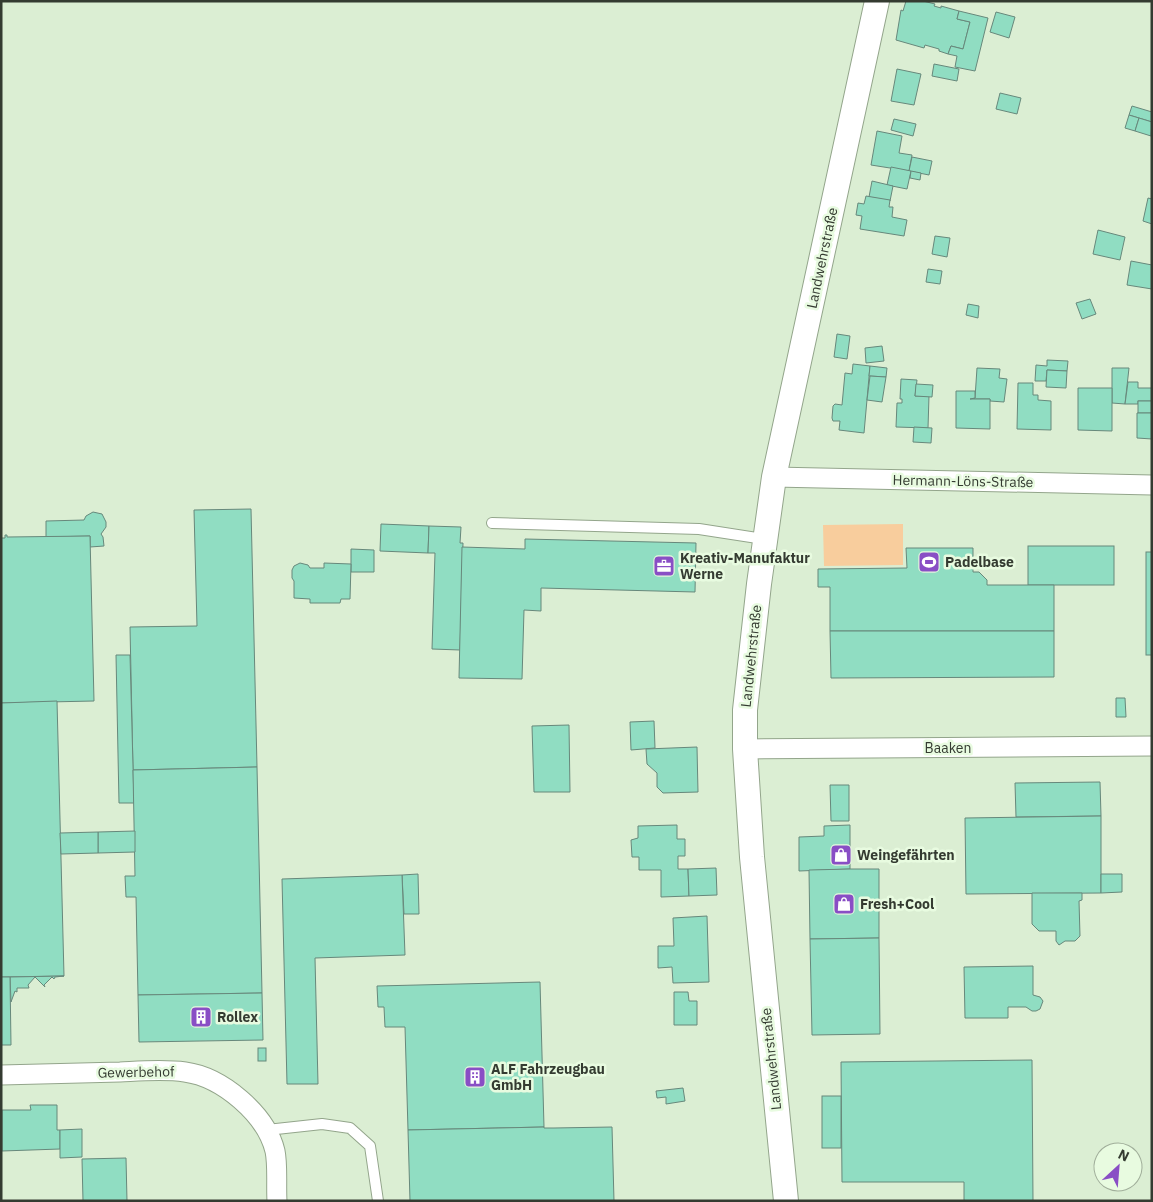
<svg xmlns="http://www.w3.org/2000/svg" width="1153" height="1202" font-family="'IBM Plex Sans',sans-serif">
<rect width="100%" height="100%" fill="#dbeed3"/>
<polygon fill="#f8cd9d" points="903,524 903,565 824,566 823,525"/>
<g fill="#90ddc2" stroke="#67887b">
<polygon points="906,1 923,1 935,4 934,6 941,8 941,6 959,11 957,19 970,22 963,49 951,46 948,54 939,51 939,49 925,45 924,48 896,40 901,10 903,11"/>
<polygon points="959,11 988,18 975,71 955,67 957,56 948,54 951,46 963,49 970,22 957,19"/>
<polygon points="996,12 1015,17 1009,38 990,32"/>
<polygon points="934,64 959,69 957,81 932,76"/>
<polygon points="897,69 921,74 914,105 891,101"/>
<polygon points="1000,93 1021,98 1017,114 996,109"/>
<polygon points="1132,106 1152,112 1152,122 1129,115"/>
<polygon points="1129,115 1139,118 1135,131 1125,128"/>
<polygon points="1139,118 1152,122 1151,136 1135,131"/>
<polygon points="894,119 916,124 913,136 891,130"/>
<polygon points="877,131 902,136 899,153 912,155 909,171 871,165"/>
<polygon points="912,157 932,161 929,175 909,171"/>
<polygon points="891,167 911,171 907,189 887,185"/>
<polygon points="911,171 921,173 920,180 910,178"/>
<polygon points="872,181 893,186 890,201 869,197"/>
<polygon points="866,196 890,200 889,207 893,207 892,217 907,220 904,236 860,229 862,216 856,215 858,203 864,204"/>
<polygon points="1148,198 1152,199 1152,224 1143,221"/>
<polygon points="1098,230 1125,237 1120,260 1093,254"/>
<polygon points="935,236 950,238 947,257 932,254"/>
<polygon points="1131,261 1152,265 1152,289 1127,285"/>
<polygon points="928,269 942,271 940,284 926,282"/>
<polygon points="1090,299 1096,314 1082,319 1076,303"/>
<polygon points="968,304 979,306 978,318 966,315"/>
<polygon points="837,334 850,336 847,359 834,357"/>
<polygon points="882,346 884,361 866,363 865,348"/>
<polygon points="1047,360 1068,361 1067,371 1047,370 1046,381 1035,381 1036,365 1047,366"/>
<polygon points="853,364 870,366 864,433 839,430 840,421 833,421 832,418 833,406 835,404 842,405 845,373 852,374"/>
<polygon points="870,366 887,368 886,377 869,376"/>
<polygon points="977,368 1000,369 999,378 1007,379 1004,402 990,401 990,399 970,399 975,398"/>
<polygon points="1112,368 1129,368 1125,404 1112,403"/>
<polygon points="1047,370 1067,371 1066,388 1046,387"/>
<polygon points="870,376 886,377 882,402 867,400"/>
<polygon points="901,379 917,380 915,396 929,396 928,428 896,427 897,403 902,403 902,399 900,399"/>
<polygon points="1128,382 1138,382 1138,388 1152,388 1152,401 1138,401 1138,404 1125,404"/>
<polygon points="1018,383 1033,383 1033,395 1038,395 1038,400 1051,401 1051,430 1017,429"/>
<polygon points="916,384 933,385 932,397 915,396"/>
<polygon points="1078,388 1112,388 1112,431 1078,430"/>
<polygon points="956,391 975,391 975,398 970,399 990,399 990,429 956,428"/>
<rect x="1138" y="401" width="14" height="12"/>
<polygon points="1137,413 1152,413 1152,439 1137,438"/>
<polygon points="914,427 932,428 931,443 913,442"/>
<polygon points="251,509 257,767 133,770 130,627 197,626 194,510"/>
<polygon points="93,512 102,514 106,522 106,527 101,534 103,537 104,546 90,547 90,536 46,537 46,521 84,520 86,516"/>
<polygon points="381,524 429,526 428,553 380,551"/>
<polygon points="429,526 461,527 460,543 463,543 460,650 432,649 435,553 428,553"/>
<polygon points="5,535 7,535 7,537 90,536 94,701 1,703 1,538 5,538"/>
<polygon points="525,539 696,543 695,592 541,588 541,611 524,610 522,679 459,678 462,547 525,549"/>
<rect x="1028" y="546" width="86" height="39"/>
<polygon points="906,548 973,548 973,572 979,572 987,580 987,585 1054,585 1054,631 830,631 830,587 818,587 818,569 907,568"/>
<polygon points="351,549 374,550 374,572 351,572"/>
<rect x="1146" y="552" width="6" height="103"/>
<polygon points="300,563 308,565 310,568 324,568 324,563 351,564 350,599 341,599 340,603 310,603 310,599 294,598 294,581 292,578 292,570 294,566"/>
<polygon points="830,631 1054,631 1054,677 831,678"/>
<polygon points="116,655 130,655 134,803 119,803"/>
<polygon points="1116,698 1125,698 1126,717 1116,717"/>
<polygon points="57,701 64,976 1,977 1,703"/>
<polygon points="654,721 655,748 631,750 630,722"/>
<polygon points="569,725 570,792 534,792 532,726"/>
<polygon points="697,747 698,792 663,793 657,787 657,773 647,764 646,749"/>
<polygon points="257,767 262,993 138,995 136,897 126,897 125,876 135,876 133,770"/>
<polygon points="1100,782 1101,816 1016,817 1015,783"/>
<polygon points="830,785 849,785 849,821 831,821"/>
<polygon points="1101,816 1101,893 966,894 965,818"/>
<polygon points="677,825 677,839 685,839 685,856 678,856 678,869 688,869 689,896 661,897 661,870 639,870 639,857 632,857 631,840 638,838 638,826"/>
<polygon points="850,825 850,869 799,871 799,837 824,836 824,826"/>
<polygon points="135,831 135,852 98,853 98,832"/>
<polygon points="98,832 98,853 61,854 60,833"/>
<polygon points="716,868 717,895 689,896 688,869"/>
<polygon points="850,869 879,869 879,938 810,939 809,870"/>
<polygon points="418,874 419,914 404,914 402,875"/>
<polygon points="1101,874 1122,874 1122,892 1101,893"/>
<polygon points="402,875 405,955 315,958 318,1084 287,1084 282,879"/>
<polygon points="1032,893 1082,893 1082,900 1079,901 1080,936 1075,941 1065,941 1059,945 1056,941 1056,931 1039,931 1032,924"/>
<polygon points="707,916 709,982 673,983 672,967 658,968 658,946 674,946 673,918"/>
<polygon points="879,938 880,1034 812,1035 810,939"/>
<polygon points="1033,966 1033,995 1040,997 1043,1001 1040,1009 1036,1011 1032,1011 1026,1007 1008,1007 1008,1018 965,1018 964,967"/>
<polygon points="64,976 55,977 54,979 52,977 44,985 45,987 35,977 28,985 29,988 17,988 17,992 15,991 11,1002 10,977"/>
<polygon points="1,977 10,977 11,1045 1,1045"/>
<polygon points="540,982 544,1127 408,1130 405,1027 385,1027 384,1007 378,1007 377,986"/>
<polygon points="674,992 688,992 689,1001 697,1001 697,1025 674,1025"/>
<polygon points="262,993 263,1040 139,1042 138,995"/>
<rect x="258" y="1048" width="8" height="13"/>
<polygon points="1032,1060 1033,1201 964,1201 964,1182 842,1182 841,1062"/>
<polygon points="683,1088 685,1101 666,1104 666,1097 657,1098 656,1091"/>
<rect x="822" y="1096" width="19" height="52"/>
<polygon points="30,1105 57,1105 57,1130 60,1130 60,1149 2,1151 2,1110 31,1110"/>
<polygon points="544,1127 544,1128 554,1128 612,1127 614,1201 410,1201 408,1130"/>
<polygon points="82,1129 82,1157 60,1158 60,1130"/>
<polygon points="126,1158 127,1201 83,1201 82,1159"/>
</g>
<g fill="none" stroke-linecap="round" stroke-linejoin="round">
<g stroke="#93a58b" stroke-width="12">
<g id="service">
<polyline points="492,523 699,529 764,539"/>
<polyline points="267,1130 322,1124 350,1128 370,1146 378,1201"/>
</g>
</g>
<g stroke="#93a58b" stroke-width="21">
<g id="minor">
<polyline points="774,477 1152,485"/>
<polyline points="745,749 1152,746"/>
<path d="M1 1075C41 1074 80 1073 120 1072 141 1071 164 1069 185 1072 222 1077 266 1114 275 1151 278 1165 276 1186 277 1201"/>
</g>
</g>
<g stroke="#93a58b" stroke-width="26">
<polyline id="tertiary" points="786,1201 752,857 745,749 745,710 759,584 774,477 877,1"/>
</g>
<use href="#service" stroke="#fff" stroke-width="10"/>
<use href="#minor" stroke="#fff" stroke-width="19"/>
<use href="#tertiary" stroke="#fff" stroke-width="24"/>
</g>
<defs>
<g id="stadium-square" transform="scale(1.125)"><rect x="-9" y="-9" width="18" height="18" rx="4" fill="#894ec5" stroke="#e8fbe0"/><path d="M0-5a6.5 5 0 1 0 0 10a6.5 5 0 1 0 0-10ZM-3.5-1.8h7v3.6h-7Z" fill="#fff"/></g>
<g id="office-square" transform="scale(1.125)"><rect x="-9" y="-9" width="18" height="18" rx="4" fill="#894ec5" stroke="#e8fbe0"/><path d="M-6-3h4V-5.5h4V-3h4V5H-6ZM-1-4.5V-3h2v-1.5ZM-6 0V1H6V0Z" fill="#fff"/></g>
<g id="shop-square" transform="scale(1.125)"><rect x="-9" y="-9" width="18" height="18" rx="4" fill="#894ec5" stroke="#e8fbe0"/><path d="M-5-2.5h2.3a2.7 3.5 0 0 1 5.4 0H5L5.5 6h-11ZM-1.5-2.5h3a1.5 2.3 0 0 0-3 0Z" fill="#fff"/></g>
<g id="building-square" transform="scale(1.125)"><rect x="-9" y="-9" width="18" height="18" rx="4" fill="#894ec5" stroke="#e8fbe0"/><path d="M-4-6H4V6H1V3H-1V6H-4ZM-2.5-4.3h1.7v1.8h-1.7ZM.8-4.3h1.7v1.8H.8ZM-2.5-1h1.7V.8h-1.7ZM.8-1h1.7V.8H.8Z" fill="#fff"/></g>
</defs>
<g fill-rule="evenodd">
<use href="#stadium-square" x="929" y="562"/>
<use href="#office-square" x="664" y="566"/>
<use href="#shop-square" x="841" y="855"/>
<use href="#shop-square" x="844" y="904"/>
<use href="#building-square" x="201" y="1017"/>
<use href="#building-square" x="475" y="1077"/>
</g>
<g text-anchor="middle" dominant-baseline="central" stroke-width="5" stroke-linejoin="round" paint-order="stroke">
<g font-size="14" fill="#343b31" stroke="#e8fbe0">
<text transform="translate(822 258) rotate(-78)">Landwehrstraße</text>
<text transform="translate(963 481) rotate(1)">Hermann-Löns-Straße</text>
<text transform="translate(751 656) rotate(-84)">Landwehrstraße</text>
<text x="948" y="748">Baaken</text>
<text transform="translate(771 1059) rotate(-96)">Landwehrstraße</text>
<text transform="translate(136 1072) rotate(-1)">Gewerbehof</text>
</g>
<g font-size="14" font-weight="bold" fill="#343b31" stroke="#e8fbe0" text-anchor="start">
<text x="680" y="558">Kreativ-Manufaktur<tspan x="680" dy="16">Werne</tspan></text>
<text x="945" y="562">Padelbase</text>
<text x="857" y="855">Weingefährten</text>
<text x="860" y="904">Fresh+Cool</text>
<text x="217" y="1017">Rollex</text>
<text x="491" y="1069">ALF Fahrzeugbau<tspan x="491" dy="16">GmbH</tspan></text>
</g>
</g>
<rect width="1153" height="1202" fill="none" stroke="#343b31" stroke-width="5"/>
<g transform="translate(1118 1167) rotate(26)"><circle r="24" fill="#e8fbe0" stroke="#a0ae9a"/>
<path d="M0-4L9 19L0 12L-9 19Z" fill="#894ec5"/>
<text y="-8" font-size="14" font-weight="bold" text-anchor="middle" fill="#343b31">N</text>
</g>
</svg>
